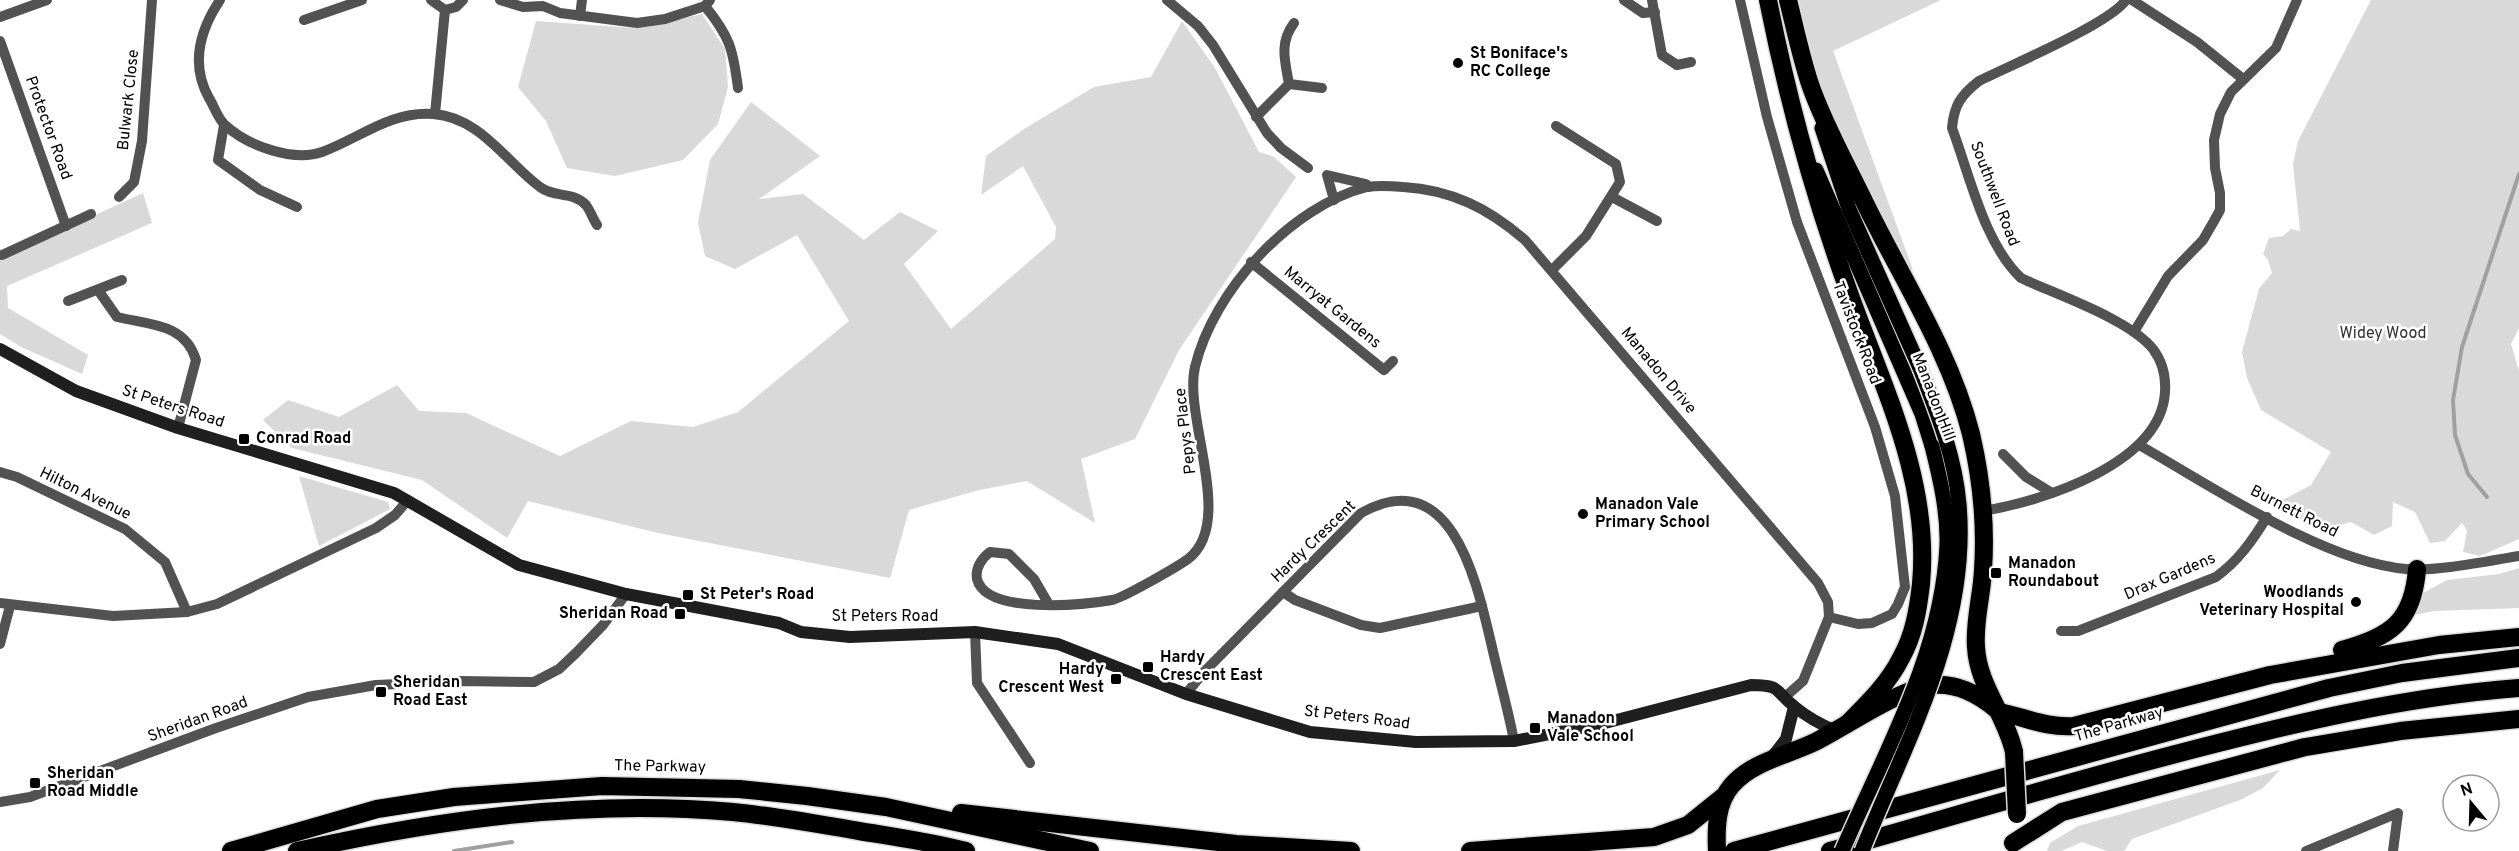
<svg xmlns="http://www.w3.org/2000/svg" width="2519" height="851" font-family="Overpass,sans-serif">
<rect width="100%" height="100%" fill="#fff"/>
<g fill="#d9d9d9">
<polygon points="1799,0 1941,0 1833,51 1913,270 1905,270 1833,122 1809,57"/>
<polygon points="2371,0 2519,0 2519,328 2511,344 2519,371 2519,539 2480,556 2463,552 2467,530 2462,523 2445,541 2430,543 2415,512 2393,502 2392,526 2374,535 2351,522 2322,530 2273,505 2311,485 2331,452 2261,410 2247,378 2242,352 2259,289 2272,273 2268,260 2263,254 2269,238 2283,236 2291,229 2300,231 2293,164 2298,141"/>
<polygon points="702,14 725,49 728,87 718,124 683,160 615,176 567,168 546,121 518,87 536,21 634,28"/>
<polygon points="1182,21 1215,68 1259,152 1274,157 1296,177 1179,350 1135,439 1081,459 1095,523 1027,481 979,490 909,510 890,578 658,533 528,501 507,538 422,480 292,448 263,420 288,400 339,417 397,385 419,411 466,413 560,456 631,421 693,427 738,412 849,321 797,235 735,269 705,256 698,223 710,160 751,102 820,156 759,199 803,194 864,240 900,212 938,231 904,264 951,329 1055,239 1056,227 1023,166 981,195 986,156 1024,129 1094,87 1151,77"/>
<polygon points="143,193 152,223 7,286 8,308 88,355 82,374 21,347 0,334 0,259"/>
<polygon points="299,476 388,502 390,509 319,546"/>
<polygon points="2519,568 2519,608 2434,611 2414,615 2421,594 2447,580 2499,574"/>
<polygon points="2280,770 2263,788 2240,800 2132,839 2124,851 2107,851 2082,842 2061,851 2047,851 2050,843 2078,826"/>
</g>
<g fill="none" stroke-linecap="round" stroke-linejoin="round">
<g stroke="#a0a0a0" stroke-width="4">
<polyline points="2487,497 2468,474 2455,435 2453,400 2462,347 2519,174"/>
<polyline points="454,851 512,842"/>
</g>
<g stroke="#dbdbdb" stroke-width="18">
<g id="primary">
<polyline points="1822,128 1849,209 1920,368"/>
<polyline points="1816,170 1922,414 1932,446"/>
</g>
</g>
<g stroke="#dbdbdb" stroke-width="21">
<g id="highway">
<path d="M1768 0C1787 96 1813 192 1846 284 1880 382 1931 477 1921 584 1918 610 1914 635 1901 658 1888 684 1867 704 1847 724"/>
<path d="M1788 0C1795 28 1801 57 1810 84 1822 120 1846 164 1863 199 1900 276 1950 351 1971 434 1981 477 1986 526 1983 570 1982 595 1974 621 1976 647 1978 686 2006 715 2014 752"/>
<path d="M2342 650C2390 637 2413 622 2417 569"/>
<path d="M1999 712C2025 717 2046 728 2074 726L2270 675 2439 645 2519 637"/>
<polyline points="961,813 1236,844 1351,851"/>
<polyline points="2013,843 2062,812 2305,747 2400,731 2519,719"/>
<polyline points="231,851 377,809 454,797 602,786 739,789 807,796 886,807 1090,851"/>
<path d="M297 851C440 819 586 799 733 812 775 816 817 824 859 831 895 837 931 842 966 851"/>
<polyline points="1470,851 1654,837 1688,825 1724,796"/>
<path d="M1717 851C1716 829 1716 803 1732 785 1753 761 1789 755 1817 741 1848 725 1899 689 1933 685 1956 683 1978 694 1996 709"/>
<polyline points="1734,851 2329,688 2402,673 2519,658"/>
<path d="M1830 851C1944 819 2057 785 2172 755 2287 725 2400 697 2519 688"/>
</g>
</g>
<g stroke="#525252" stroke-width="10">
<path d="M220 0C200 30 190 64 209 98 214 106 218 119 225 125 248 146 293 162 322 152 360 138 390 111 433 114 480 117 506 162 540 187 554 198 573 191 586 205 590 210 593 219 597 225"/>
<polyline points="431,0 445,10 456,7 463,0"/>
<polyline points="500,0 523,7 543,6 560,13 637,23 665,19 705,6 710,0"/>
<polyline points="1167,0 1198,26 1213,45 1267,133 1281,148 1308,168"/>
<polyline points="1624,0 1643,13 1655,12"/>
<polyline points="1652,0 1662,55 1677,65 1691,62"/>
<polyline points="1740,0 1767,117 1797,222 1875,427 1895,496 1905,587 1898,604 1892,614 1872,623 1858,624 1829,617"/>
<polyline points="2132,0 2197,42 2243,79"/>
<path d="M705 6C730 37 733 49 738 88"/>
<polyline points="580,16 582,0"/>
<polyline points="0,17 47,0"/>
<polyline points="304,20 362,0"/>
<path d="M1294 23C1279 43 1285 61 1289 84L1322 88"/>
<polyline points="0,41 66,226"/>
<polyline points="435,114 445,10"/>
<polyline points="1256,117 1289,84"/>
<polyline points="224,125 218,160 260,190 297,207"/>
<polyline points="119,197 134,182 142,141 152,0"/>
<polyline points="1612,197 1657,221"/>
<polyline points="1334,200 1327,175 1366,184 1368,187"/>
<polyline points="2,255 91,214"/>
<polyline points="1251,262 1384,370 1393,361"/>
<polyline points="1552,270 1586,236 1620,182 1616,164 1556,126"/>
<path d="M98 290 117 317C149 325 185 323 196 360L178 428"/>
<polyline points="68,301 122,280"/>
<polyline points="2134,332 2168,276 2203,240 2214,221 2220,210 2220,193 2215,168 2214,140 2220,114 2231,92 2276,48 2297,0"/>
<path d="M2139 445C2212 486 2323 562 2406 569 2435 572 2488 561 2519 556"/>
<polyline points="2003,454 2026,477 2052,493"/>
<polyline points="0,472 17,477 125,529 165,562 187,612"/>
<path d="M1982 511C2041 502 2161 464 2165 392 2166 377 2162 361 2153 349 2129 319 2057 295 2021 278 1984 243 1970 176 1952 128 1954 105 1961 95 1979 81 2011 65 2109 24 2126 0"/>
<polyline points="1283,592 1295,600 1361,625 1380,628 1482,606"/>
<polyline points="0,603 113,616 187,612 217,604 376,528 395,515 408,500"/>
<path d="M1048 603 1034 579 1009 554 990 552C982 558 975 568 977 579 986 615 1083 605 1112 600 1123 598 1177 567 1188 559 1236 523 1183 417 1195 367 1213 291 1291 206 1367 187 1379 185 1392 186 1403 187 1452 190 1488 208 1525 240L1818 583 1828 602 1829 617 1803 681 1786 696"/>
<path d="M2061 631H2078L2216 577C2239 560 2252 541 2267 517"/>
<polyline points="975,632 977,683 1030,763"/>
<polyline points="0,644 10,606"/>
<path d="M1186 694 1203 673 1361 513C1453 462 1477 584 1492 647 1499 678 1508 709 1514 741"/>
<polyline points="0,802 30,797 216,728 308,697 376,685 461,681 534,682 559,669 576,653 603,625 626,594"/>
<polyline points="2306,851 2398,813 2393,851"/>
</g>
<g stroke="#1f1f1f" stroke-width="12">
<path d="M0 349 76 391 178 428 394 493 519 565 626 594 779 623 801 632 850 637 975 632 1058 644 1186 694 1310 732 1416 742 1514 741 1605 723 1751 685C1784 685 1774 692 1795 707 1807 717 1822 725 1836 731"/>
<polyline points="1772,757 1786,739 1794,707"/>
</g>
<use href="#primary" stroke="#000" stroke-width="15"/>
<use href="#highway" stroke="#000" stroke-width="18"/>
<g stroke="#dbdbdb" stroke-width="18" stroke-linecap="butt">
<g id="primary-bridge">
<path d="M1842 851C1884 753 1942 655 1947 545 1948 512 1940 478 1932 446"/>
<path d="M1862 851C1907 739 1970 628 1959 504 1955 456 1937 412 1920 368"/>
</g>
</g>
<g stroke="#dbdbdb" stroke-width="21" stroke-linecap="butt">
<polyline id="highway-bridge" points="2014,752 2017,814"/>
</g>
<use href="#primary-bridge" stroke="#000" stroke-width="15"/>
<use href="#highway-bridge" stroke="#000" stroke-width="18"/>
</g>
<g fill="#000" stroke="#fff" stroke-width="2">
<circle cx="1458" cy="63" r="6"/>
<rect x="238" y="433" width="12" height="12" rx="3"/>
<circle cx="1583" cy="514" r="6"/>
<rect x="1990" y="567" width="12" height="12" rx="3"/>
<rect x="682" y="589" width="12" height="12" rx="3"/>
<circle cx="2356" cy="602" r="6"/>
<rect x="674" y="608" width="12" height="12" rx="3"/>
<rect x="1142" y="661" width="12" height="12" rx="3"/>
<rect x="1110" y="673" width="12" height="12" rx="3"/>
<rect x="375" y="686" width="12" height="12" rx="3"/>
<rect x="1529" y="722" width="12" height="12" rx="3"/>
<rect x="29" y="777" width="12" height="12" rx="3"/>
</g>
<g text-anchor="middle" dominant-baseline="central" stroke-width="5" stroke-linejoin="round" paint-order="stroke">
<g font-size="16" font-weight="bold" fill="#000" stroke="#fff" text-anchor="start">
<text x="1470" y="54">St Boniface's<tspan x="1470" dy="18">RC College</tspan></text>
<text x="256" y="439">Conrad Road</text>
<text x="1595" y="505">Manadon Vale<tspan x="1595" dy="18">Primary School</tspan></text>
<text x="2008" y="564">Manadon<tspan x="2008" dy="18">Roundabout</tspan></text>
<text x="2344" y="593" text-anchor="end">Woodlands<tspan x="2344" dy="18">Veterinary Hospital</tspan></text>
<text x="700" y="595">St Peter's Road</text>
<text x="668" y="614" text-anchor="end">Sheridan Road</text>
<text x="1160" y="658">Hardy<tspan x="1160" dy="18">Crescent East</tspan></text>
<text x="1104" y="670" text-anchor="end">Hardy<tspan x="1104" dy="18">Crescent West</tspan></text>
<text x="393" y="683">Sheridan<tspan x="393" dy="18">Road East</tspan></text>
<text x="1547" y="719">Manadon<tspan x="1547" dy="18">Vale School</tspan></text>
<text x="47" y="774">Sheridan<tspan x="47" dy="18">Road Middle</tspan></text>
</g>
<g font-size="16" fill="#000" stroke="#fff">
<text transform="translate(129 100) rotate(-84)">Bulwark Close</text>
<text transform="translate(48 128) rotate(70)">Protector Road</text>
<text transform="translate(1994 194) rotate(69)">Southwell Road</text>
<text transform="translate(1332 308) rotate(39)">Marryat Gardens</text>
<text transform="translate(1856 333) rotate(69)">Tavistock Road</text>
<text transform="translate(1658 371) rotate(50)">Manadon Drive</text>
<text transform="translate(1933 397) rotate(69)">Manadon Hill</text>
<text transform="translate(173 407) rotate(18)">St Peters Road</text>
<text transform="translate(1186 431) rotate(-97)">Pepys Place</text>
<text transform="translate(85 494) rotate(26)">Hilton Avenue</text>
<text transform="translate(2294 512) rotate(27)">Burnett Road</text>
<text transform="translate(1314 542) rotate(-44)">Hardy Crescent</text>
<text transform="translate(2170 577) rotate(-23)">Drax Gardens</text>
<text x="885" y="617">St Peters Road</text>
<text transform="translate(1357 718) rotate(7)">St Peters Road</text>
<text transform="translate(198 720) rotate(-20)">Sheridan Road</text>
<text transform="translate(2119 725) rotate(-16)">The Parkway</text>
<text transform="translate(660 767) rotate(1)">The Parkway</text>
</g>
<g font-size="16" fill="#303030" stroke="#fff">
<text x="2383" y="334">Widey Wood</text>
</g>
</g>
<g transform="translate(2471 803) rotate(341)"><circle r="28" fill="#ffffff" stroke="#999999" stroke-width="1.5"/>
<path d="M0-4.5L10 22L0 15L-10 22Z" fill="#000000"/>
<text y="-9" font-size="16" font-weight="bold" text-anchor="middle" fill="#000000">N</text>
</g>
</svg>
